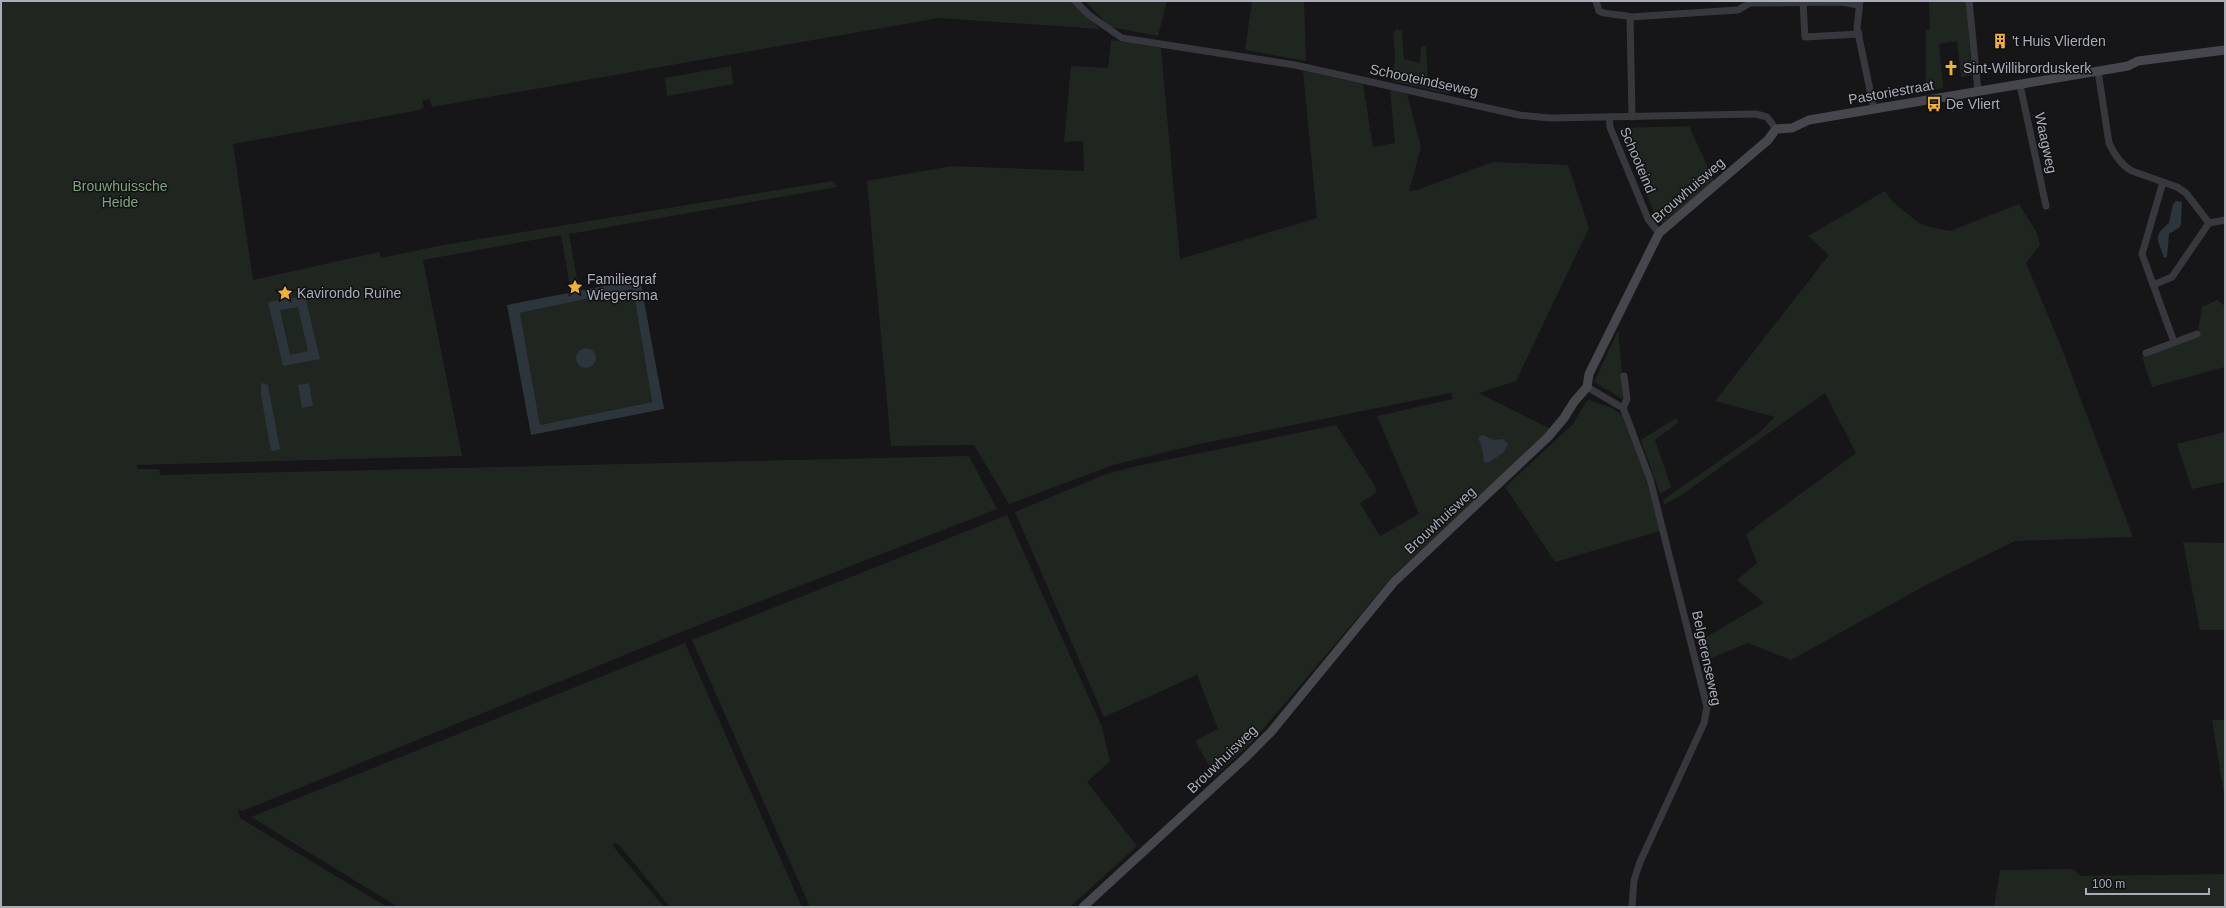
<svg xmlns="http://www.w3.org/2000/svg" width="2226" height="908" font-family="Arial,sans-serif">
<rect width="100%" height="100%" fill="#161618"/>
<g fill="#1e261f">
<polygon points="1,1 1073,1 1100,29 939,18 432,107 429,99 422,101 424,107 420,110 233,144 253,280 379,252 381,258 438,246 832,181 837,187 569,234 579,290 571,292 561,235 423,260 462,456 137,465 137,469 159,469 160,475 969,456 997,509 681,632 292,791 242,811 238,809 240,818 387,907 1,907"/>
<polygon points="1085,1 1167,1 1158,36 1110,27"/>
<polygon points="1252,1 1304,1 1306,61 1245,50"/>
<polygon points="1929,1 1966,1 1972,75 1961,77 1957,41 1939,44 1943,88 1926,91 1926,30 1930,29"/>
<polygon points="1397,29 1402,31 1404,59 1420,63 1421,47 1426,46 1428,78 1431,81 1449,84 1451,92 1448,94 1392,81 1395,57 1393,34"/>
<polygon points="1111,40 1161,48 1180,259 1317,218 1303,71 1363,84 1373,147 1395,143 1390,90 1407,94 1421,147 1409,191 1417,190 1493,162 1568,165 1589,228 1516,381 1479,393 1551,429 1394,575 1251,743 1215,776 1195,741 1218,729 1197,675 1104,717 1015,512 1106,474 1137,466 1336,425 1375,486 1376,493 1360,503 1380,536 1419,514 1377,416 1453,399 1451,393 1195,445 1113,465 1009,504 974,445 891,446 867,181 952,166 1084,171 1083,141 1064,142 1071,66 1108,68"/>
<polygon points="731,66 733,84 667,96 665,78"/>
<polygon points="1689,126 1714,181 1662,224 1656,217 1619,128"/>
<polygon points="1885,191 1893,202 1919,223 1930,227 1950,231 2019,204 2037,233 2040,245 2026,263 2060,344 2133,537 2015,541 1926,585 1791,660 1748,643 1707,660 1701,640 1764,603 1737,580 1757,563 1746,534 1856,453 1825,393 1680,496 1664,505 1663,500 1759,433 1775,417 1715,401 1829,255 1808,236"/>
<polygon points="633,289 652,402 540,425 520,313"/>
<polygon points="2217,300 2225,306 2225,367 2152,387 2142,357 2200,336 2198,331 2202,307"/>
<polygon points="1618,331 1624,392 1622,399 1594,382"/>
<polygon points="1589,400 1612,408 1623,416 1645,475 1660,531 1555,562 1505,487 1573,424 1586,402"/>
<polygon points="1676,418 1678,423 1655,440 1671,487 1660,494 1641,440"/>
<polygon points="2225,432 2225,482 2192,489 2177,444"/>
<polygon points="1007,515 1102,727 1110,761 1087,782 1137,846 1070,907 810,907 692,640"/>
<polygon points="2183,542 2225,543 2225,630 2200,630"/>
<polygon points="685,643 802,907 670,907 619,845 615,843 612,845 664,907 398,907 251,817"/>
<polygon points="2212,720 2225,720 2225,801"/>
<polygon points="2071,869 2075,870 2080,876 2225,874 2225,907 1994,907 2000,870"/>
</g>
<g fill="#2c353c" fill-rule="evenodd">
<path d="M2176 201 2182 202 2181 224 2180 227 2169 234 2167 257 2164 258C2158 239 2152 237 2169 223L2173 204Z"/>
<path d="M640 279 664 409 531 435 507 305ZM633 289 652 402 540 425 520 313Z"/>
<path d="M305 296 320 359 283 366 268 302ZM298 307 308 351 290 355 280 310Z"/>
<circle cx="586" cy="358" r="10"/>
<polygon points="261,383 268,385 280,449 278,450 272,451 270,446 261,395"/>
<polygon points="309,383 313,406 302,408 298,385"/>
<polygon points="1482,435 1494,440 1503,439 1508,444 1504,452 1488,463 1484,462 1482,447 1478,438"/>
</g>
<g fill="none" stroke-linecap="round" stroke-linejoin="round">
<g stroke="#37383d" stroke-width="7">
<polyline points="1075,1 1089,15 1122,38 1295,65 1519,115 1550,118 1756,114 1767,117 1776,129"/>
<path d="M1596 1 1599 11C1608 16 1619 13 1630 17L1738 10 1750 3 1842 2 1858 5"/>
<polyline points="1860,1 1857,28 1874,109"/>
<polyline points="1969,1 1978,91"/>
<polyline points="1803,3 1805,37 1859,34"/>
<polyline points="1630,17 1632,117"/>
<path d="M2098 71 2109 143C2114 154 2121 165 2132 171L2177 187 2186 193 2209 223"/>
<polyline points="2020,85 2046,206"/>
<polyline points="1609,117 1610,127 1648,219 1659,233"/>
<polyline points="2163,182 2142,254 2174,342"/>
<polyline points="2153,285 2172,277 2209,223 2225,220"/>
<polyline points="2146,353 2197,334"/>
<polyline points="1587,387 1623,408 1627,418 1650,479 1707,707 1704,723 1640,862 1634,880 1632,907"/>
<polyline points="1623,408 1627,399 1624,376"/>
</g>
<polyline stroke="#45474d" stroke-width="9" points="1083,907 1244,759 1271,732 1394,582 1548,437 1564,418 1574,402 1587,387 1589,374 1659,233 1768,140 1776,129 1792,128 1809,120 2128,66 2138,61 2225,50"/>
</g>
<defs>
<g id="building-bare" transform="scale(1.2)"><path d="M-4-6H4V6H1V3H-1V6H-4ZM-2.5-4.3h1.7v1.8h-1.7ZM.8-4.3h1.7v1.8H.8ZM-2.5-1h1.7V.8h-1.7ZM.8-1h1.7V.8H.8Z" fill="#f2b134" stroke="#111113" stroke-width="2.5" paint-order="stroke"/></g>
<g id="church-bare" transform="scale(1.2)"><path d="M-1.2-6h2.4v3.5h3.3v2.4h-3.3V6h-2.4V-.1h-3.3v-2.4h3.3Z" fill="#f2b134" stroke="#111113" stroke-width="2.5" paint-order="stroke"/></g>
<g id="bus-bare" transform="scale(1.2)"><path d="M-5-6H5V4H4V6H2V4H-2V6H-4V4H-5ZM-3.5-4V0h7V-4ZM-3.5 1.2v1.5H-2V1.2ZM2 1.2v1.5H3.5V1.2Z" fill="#f2b134" stroke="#111113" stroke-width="2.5" paint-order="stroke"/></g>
<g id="sight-bare" transform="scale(1.2)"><path d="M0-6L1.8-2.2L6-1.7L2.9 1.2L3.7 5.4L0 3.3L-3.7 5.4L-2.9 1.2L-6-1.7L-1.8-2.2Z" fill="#f2b134" stroke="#111113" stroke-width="2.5" paint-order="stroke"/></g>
</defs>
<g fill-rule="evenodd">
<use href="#building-bare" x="2000" y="41"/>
<use href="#church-bare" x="1951" y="68"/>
<use href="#bus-bare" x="1934" y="104"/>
<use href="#sight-bare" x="575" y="287"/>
<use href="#sight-bare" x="285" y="293"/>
</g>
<g text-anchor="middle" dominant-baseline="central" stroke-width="3" stroke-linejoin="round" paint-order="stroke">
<g font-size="14" fill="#a8adb8" stroke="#111113" text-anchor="start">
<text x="2012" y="41">'t Huis Vlierden</text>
<text x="1963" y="68">Sint-Willibrorduskerk</text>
<text x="1946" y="104">De Vliert</text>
<text x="587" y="279">Familiegraf<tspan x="587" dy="16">Wiegersma</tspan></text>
<text x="297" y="293">Kavirondo Ruïne</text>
</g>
<g font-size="14" fill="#a8adb8" stroke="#111113">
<text transform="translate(1424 80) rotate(12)">Schooteindseweg</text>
<text transform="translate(1891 92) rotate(-10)">Pastoriestraat</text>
<text transform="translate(2046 143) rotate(78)">Waagweg</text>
<text transform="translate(1638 160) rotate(67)">Schooteind</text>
<text transform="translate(1688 190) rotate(-41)">Brouwhuisweg</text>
<text transform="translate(1440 520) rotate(-43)">Brouwhuisweg</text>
<text transform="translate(1707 658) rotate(78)">Belgerenseweg</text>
<text transform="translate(1222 759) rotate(-44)">Brouwhuisweg</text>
</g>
<g font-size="14" fill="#7fa381" stroke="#111113">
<text x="120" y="186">Brouwhuissche<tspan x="120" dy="16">Heide</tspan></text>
</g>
</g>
<rect width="2226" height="908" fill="none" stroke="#a8adb8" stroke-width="4"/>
<path d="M2086 888v6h123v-6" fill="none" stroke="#a8adb8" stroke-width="2"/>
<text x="2092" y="888" font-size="12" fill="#a8adb8" stroke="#111113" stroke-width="3" paint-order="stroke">100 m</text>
</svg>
